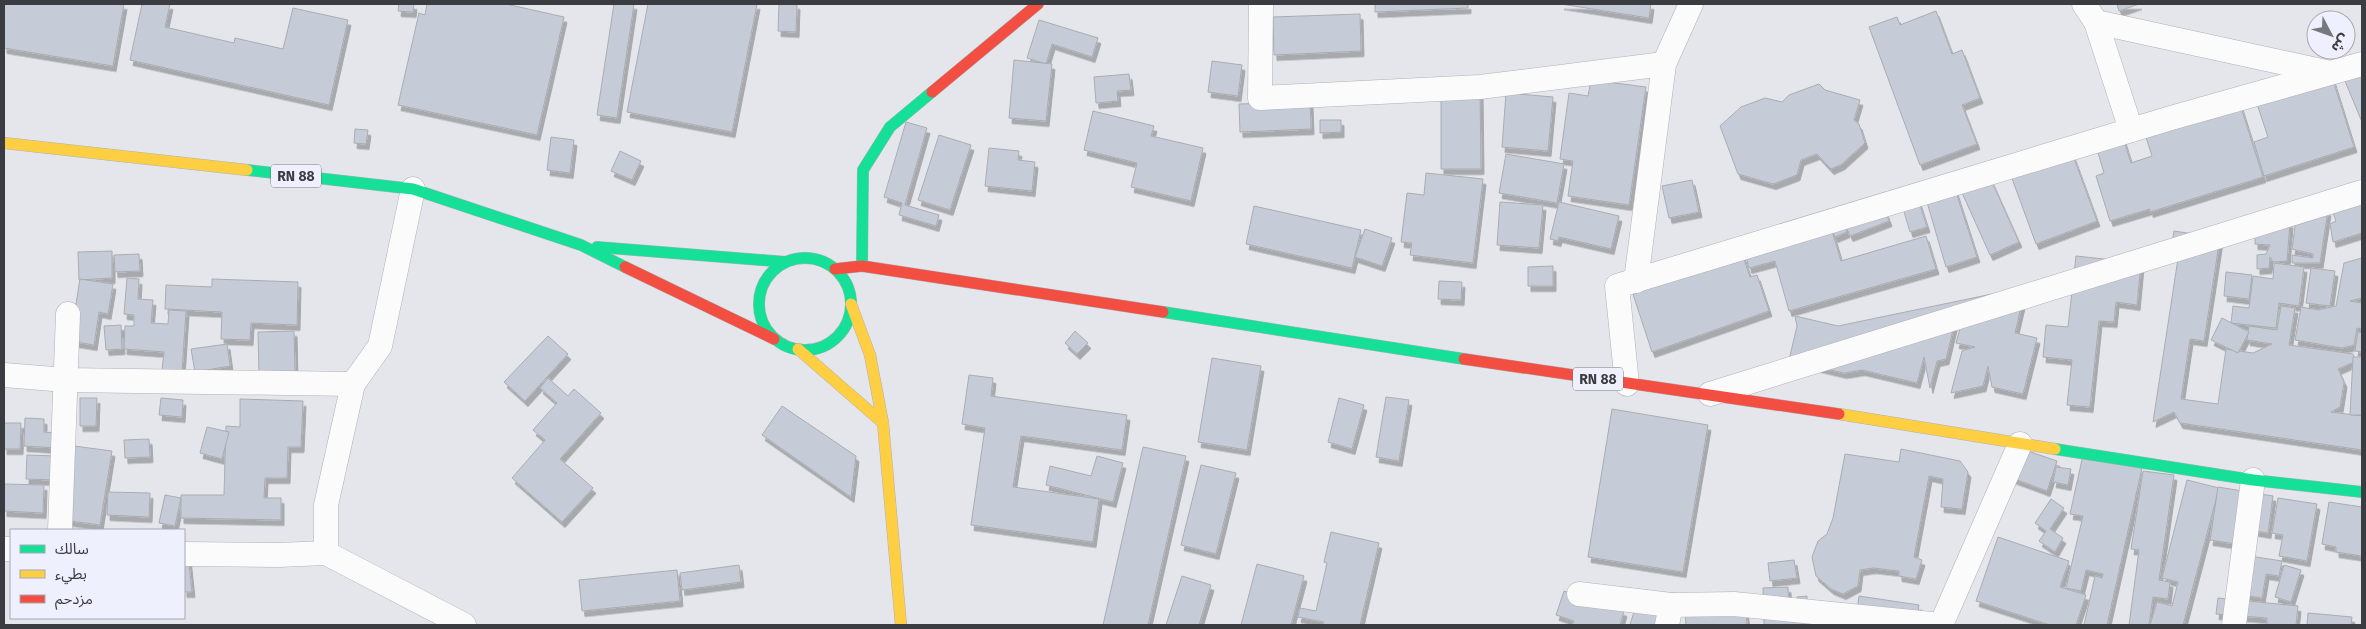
<svg xmlns="http://www.w3.org/2000/svg" width="2366" height="629" font-family="'Fira Sans','Noto Sans Arabic',sans-serif">
<defs>
<filter id="shadow"><feDropShadow dx="3" dy="5.5" stdDeviation="0" flood-color="#0004"/></filter>
</defs>
<rect width="100%" height="100%" fill="#e4e6ec"/>
<g fill="#c5ccd8" stroke="#aaacb1" filter="url(#shadow)">
<polygon points="4,4 124,4 113,66 4,48"/>
<polygon points="142,4 170,4 165,27 234,43 235,38 283,49 293,8 348,20 329,105 130,60"/>
<polygon points="399,4 414,4 413,12 398,11"/>
<polygon points="427,4 506,4 564,17 537,135 398,105 419,13 425,15"/>
<polygon points="614,4 634,4 617,118 597,115"/>
<polygon points="648,4 757,4 732,132 627,112"/>
<polygon points="779,4 797,4 796,32 778,31"/>
<polygon points="1375,4 1468,4 1468,8 1375,12"/>
<polygon points="1561,4 1651,4 1649,18"/>
<polygon points="2117,4 2139,4 2119,11"/>
<polygon points="1936,11 1952,54 1962,50 1980,98 1962,105 1977,144 1920,165 1869,27 1897,17 1900,25"/>
<polygon points="1360,14 1361,51 1274,55 1273,17"/>
<polygon points="1039,20 1098,38 1092,57 1052,44 1046,64 1027,58"/>
<polygon points="1014,60 1052,64 1046,121 1009,118"/>
<polygon points="1212,61 1242,65 1238,96 1208,92"/>
<polygon points="1129,74 1131,90 1117,91 1118,101 1096,103 1094,77"/>
<polygon points="2362,74 2362,122 2345,81"/>
<polygon points="2332,77 2354,147 2264,176 2254,142 2268,137 2256,101"/>
<polygon points="1591,80 1646,87 1629,205 1568,196 1573,161 1560,159 1569,93 1588,96"/>
<polygon points="1819,84 1825,90 1860,100 1854,120 1859,124 1865,143 1842,164 1831,169 1817,154 1801,160 1797,175 1773,184 1738,174 1720,126 1741,107 1765,98 1782,102 1789,95"/>
<polygon points="1441,90 1480,90 1481,169 1441,169"/>
<polygon points="1506,93 1553,97 1548,151 1502,147"/>
<polygon points="2239,101 2263,177 2150,212 2150,209 2110,221 2096,176 2104,173 2096,146 2123,138 2131,163 2152,156 2144,131"/>
<polygon points="1310,102 1311,129 1240,132 1239,104"/>
<polygon points="1093,111 1154,126 1151,136 1203,148 1191,201 1131,187 1137,163 1084,150"/>
<polygon points="1320,120 1341,120 1341,132 1320,133"/>
<polygon points="906,122 927,128 905,205 939,215 936,226 899,215 902,203 884,197"/>
<polygon points="355,129 368,130 366,144 354,143"/>
<polygon points="939,135 971,145 950,210 918,200"/>
<polygon points="551,137 574,140 570,173 547,170"/>
<polygon points="989,148 1019,151 1018,160 1035,162 1032,191 985,186"/>
<polygon points="2071,150 2097,221 2036,244 2010,173"/>
<polygon points="620,151 641,161 632,180 611,171"/>
<polygon points="1506,154 1564,164 1557,203 1499,193"/>
<polygon points="1426,173 1483,179 1473,263 1410,255 1412,243 1401,242 1407,193 1424,195"/>
<polygon points="1988,173 2019,242 1990,255 1959,186"/>
<polygon points="1692,180 1699,212 1669,218 1662,186"/>
<polygon points="1953,183 1977,257 1946,267 1924,192"/>
<polygon points="1916,193 1927,227 1910,232 1900,198"/>
<polygon points="2362,200 2362,233 2333,242 2330,224 2336,221 2332,210"/>
<polygon points="1500,202 1543,205 1539,248 1497,245"/>
<polygon points="1559,202 1619,216 1611,249 1559,237 1558,241 1550,239"/>
<polygon points="1883,205 1889,221 1850,236 1843,220"/>
<polygon points="1254,206 1361,230 1352,268 1246,244"/>
<polygon points="2328,210 2320,263 2292,263 2292,255 2313,258 2313,254 2292,249 2296,219"/>
<polygon points="1842,220 1847,232 1835,237 1830,225"/>
<polygon points="1829,221 1841,261 1926,236 1936,269 1789,311 1775,261 1749,268 1743,245"/>
<polygon points="2290,222 2287,261 2273,262 2270,257 2269,268 2257,269 2257,255 2266,254 2270,245 2255,244 2255,230"/>
<polygon points="1365,229 1392,238 1382,266 1355,257"/>
<polygon points="2174,231 2220,238 2204,341 2190,339 2181,399 2218,404 2226,349 2253,353 2272,344 2247,340 2249,326 2277,330 2281,306 2295,308 2289,345 2353,354 2356,361 2338,369 2344,382 2340,407 2331,412 2362,416 2362,450 2180,423 2174,412 2153,422 2179,252 2172,243"/>
<polygon points="1739,244 1750,277 1757,275 1769,311 1652,352 1629,282"/>
<polygon points="112,251 112,278 79,280 78,252"/>
<polygon points="139,254 140,271 115,272 114,255"/>
<polygon points="2076,256 2141,263 2137,305 2116,302 2114,322 2099,321 2090,407 2067,405 2072,360 2043,357 2046,325 2068,327"/>
<polygon points="2362,258 2362,298 2350,301 2362,303 2362,329 2357,328 2354,345 2342,348 2295,340 2301,307 2318,310 2336,306 2344,263"/>
<polygon points="2274,263 2304,267 2299,306 2279,303 2276,328 2231,323 2233,306 2249,308 2253,276 2273,279"/>
<polygon points="1553,266 1553,286 1528,286 1528,267"/>
<polygon points="2311,268 2335,271 2330,306 2306,303"/>
<polygon points="2226,272 2252,275 2249,299 2224,296"/>
<polygon points="127,278 139,279 138,299 153,300 151,323 168,324 169,310 186,311 182,371 162,370 164,352 124,349 125,326 134,326 134,315 124,314"/>
<polygon points="80,279 113,284 108,314 99,312 94,345 70,341"/>
<polygon points="212,279 298,282 297,325 251,323 250,340 221,339 222,312 165,309 166,285 212,287"/>
<polygon points="1439,281 1462,282 1461,300 1438,299"/>
<polygon points="2021,288 2023,299 2015,333 2037,338 2023,394 1992,387 1988,366 1983,386 1951,393 1962,351 1975,347 1956,343 1961,325 1958,309 1946,359 1937,361 1930,388 1924,357 1917,383 1862,370 1844,373 1789,360 1797,326 1795,316 1838,326"/>
<polygon points="2222,318 2249,332 2238,353 2211,340"/>
<polygon points="121,325 122,349 106,350 104,326"/>
<polygon points="294,331 295,373 259,374 258,332"/>
<polygon points="1075,331 1088,343 1077,354 1065,343"/>
<polygon points="2358,332 2362,333 2362,352 2355,351"/>
<polygon points="548,336 568,354 525,401 504,382"/>
<polygon points="227,344 230,366 195,372 191,349"/>
<polygon points="2353,357 2362,357 2362,415 2350,415"/>
<polygon points="1212,358 1261,366 1247,450 1198,442"/>
<polygon points="969,375 993,378 991,396 1127,415 1122,450 1021,436 1013,487 1099,499 1093,542 971,525 985,428 962,424"/>
<polygon points="548,378 568,396 574,389 601,413 560,459 593,488 562,522 512,478 545,440 533,430 557,403 540,388"/>
<polygon points="1386,397 1409,400 1399,461 1376,457"/>
<polygon points="80,398 97,398 96,426 80,426"/>
<polygon points="161,398 183,400 182,417 159,415"/>
<polygon points="1339,398 1364,405 1352,449 1328,442"/>
<polygon points="240,399 303,401 301,447 288,447 287,478 265,478 264,498 281,498 281,520 181,518 181,495 224,495 226,426 240,427"/>
<polygon points="782,406 856,456 851,497 762,435"/>
<polygon points="1612,409 1708,425 1683,572 1588,557"/>
<polygon points="25,418 44,419 44,432 58,433 57,448 24,446"/>
<polygon points="4,423 21,423 20,449 4,449"/>
<polygon points="207,427 229,432 222,459 200,453"/>
<polygon points="149,439 150,457 125,458 124,440"/>
<polygon points="74,446 112,451 100,525 64,520"/>
<polygon points="1143,447 1186,456 1148,625 1103,625"/>
<polygon points="1901,449 1960,461 1968,472 1962,509 1941,507 1943,479 1929,476 1914,557 1922,560 1916,579 1899,576 1899,571 1873,568 1860,570 1858,586 1843,594 1831,589 1816,576 1812,557 1818,541 1827,534 1833,518 1845,454 1899,462"/>
<polygon points="2022,449 2057,461 2047,491 2012,478"/>
<polygon points="27,455 57,456 56,480 26,479"/>
<polygon points="2083,455 2142,468 2107,625 2084,625 2095,576 2102,578 2103,574 2086,570 2081,591 2066,588 2083,516 2070,514"/>
<polygon points="1097,456 1123,463 1113,502 1046,485 1050,466 1091,476"/>
<polygon points="1201,465 1236,473 1216,554 1181,545"/>
<polygon points="2056,467 2071,469 2068,485 2053,482"/>
<polygon points="2143,471 2174,475 2159,580 2170,582 2168,599 2153,597 2149,625 2129,625 2139,550 2131,549"/>
<polygon points="2187,480 2219,488 2183,625 2150,625 2157,602 2172,606 2178,582 2162,578"/>
<polygon points="4,484 44,485 43,513 4,511"/>
<polygon points="2218,487 2273,496 2268,533 2239,528 2236,544 2210,540"/>
<polygon points="108,492 150,493 149,517 107,515"/>
<polygon points="165,495 181,498 175,526 159,523"/>
<polygon points="2278,498 2317,504 2307,561 2279,556 2283,535 2272,533"/>
<polygon points="2051,499 2064,508 2050,529 2063,538 2055,552 2039,541 2046,531 2035,523"/>
<polygon points="2329,502 2362,507 2362,556 2336,552 2336,547 2322,544"/>
<polygon points="1331,532 1379,543 1360,625 1323,625 1324,622 1298,617 1300,608 1316,611 1327,563 1324,562"/>
<polygon points="1998,537 2069,561 2060,587 2086,595 2076,625 2050,625 1976,601"/>
<polygon points="184,555 188,555 192,592 184,592"/>
<polygon points="2243,555 2282,561 2279,576 2266,574 2262,598 2237,594"/>
<polygon points="1794,560 1797,578 1770,581 1768,563"/>
<polygon points="1257,564 1304,576 1291,625 1241,625"/>
<polygon points="739,565 741,582 682,590 680,573"/>
<polygon points="2284,565 2301,570 2291,602 2275,597"/>
<polygon points="677,570 680,601 582,611 579,580"/>
<polygon points="1182,576 1211,585 1199,625 1166,625"/>
<polygon points="1788,587 1789,611 1797,611 1797,597 1807,596 1808,625 1764,625 1763,588"/>
<polygon points="1564,591 1624,611 1620,625 1572,625 1574,621 1556,615"/>
<polygon points="1744,595 1747,625 1686,625 1684,602"/>
<polygon points="1859,596 1919,605 1916,625 1855,625"/>
<polygon points="1638,598 1670,609 1665,625 1630,625"/>
<polygon points="2218,598 2298,606 2296,625 2267,625 2267,618 2216,614"/>
<polygon points="2308,613 2352,617 2351,625 2307,625"/>
</g>
<g fill="none" stroke-linecap="round" stroke-linejoin="round">
<g stroke="#afb0b5" stroke-width="25">
<g id="street">
<polyline points="1261,4 1260,98 1480,87 1664,64"/>
<polyline points="2084,4 2096,22 2326,72"/>
<polyline points="2096,22 2131,130"/>
<polyline points="1636,281 1664,64 1691,4"/>
<polyline points="4,375 66,380 353,384 380,346 413,189"/>
<polyline points="353,384 326,505 326,553 464,625"/>
<polyline points="1627,384 1617,286 2171,118 2362,64"/>
<polyline points="1710,394 2362,192"/>
<polyline points="60,530 68,314"/>
<polyline points="4,549 11,549"/>
<polyline points="184,554 278,555 326,553"/>
<polyline points="1579,594 1671,605 1734,604 1942,625"/>
<polyline points="1667,625 1671,605"/>
<polyline points="1941,625 2020,444"/>
<polyline points="2234,625 2253,480"/>
</g>
</g>
<g stroke="#afb0b5" stroke-width="12">
<g id="fast">
<polyline points="247,170 413,189 581,245 625,267"/>
<polyline points="597,247 786,262"/>
<circle cx="805" cy="304" r="46"/>
<polyline points="862,266 863,170 890,127 932,92"/>
<polyline points="1163,312 1464,359"/>
<polyline points="2055,449 2253,480 2362,492"/>
</g>
</g>
<g stroke="#afb0b5" stroke-width="12">
<g id="slow">
<polyline points="4,143 247,170"/>
<polyline points="851,304 870,355 883,423 901,625"/>
<polyline points="798,349 883,423"/>
<polyline points="1839,414 2055,449"/>
</g>
</g>
<g stroke="#afb0b5" stroke-width="12">
<g id="jam">
<polyline points="932,92 1038,4"/>
<polyline points="625,267 774,339"/>
<polyline points="835,269 862,266 1163,312"/>
<polyline points="1464,359 1839,414"/>
</g>
</g>
<use href="#street" stroke="#fbfbfc" stroke-width="24"/>
<use href="#fast" stroke="#16e098" stroke-width="11"/>
<use href="#slow" stroke="#ffcf43" stroke-width="11"/>
<use href="#jam" stroke="#f24e42" stroke-width="11"/>
</g>
<g text-anchor="middle" dominant-baseline="central" stroke-width="4" stroke-linejoin="round" paint-order="stroke">
<g fill="#eef0fd" stroke="#717279" stroke-width="1">
<rect x="271" y="164.5" width="50" height="23" rx="4"/>
<rect x="1573" y="367.5" width="50" height="23" rx="4"/>
</g>
<g font-size="14" font-weight="bold" fill="#3b3c41">
<text x="296" y="176">RN 88</text>
<text x="1598" y="379">RN 88</text>
</g>
</g>
<rect width="2366" height="629" fill="none" stroke="#3b3c41" stroke-width="10"/>
<rect x="10" y="529" width="175" height="90" fill="#eef0fd" stroke="#a6a8b2"/>
<rect x="20" y="545" width="25" height="8" fill="#16e098" stroke="#a6a8b2"/>
<text x="55" y="554" font-size="15" fill="#3b3c41">سالك</text>
<rect x="20" y="570" width="25" height="8" fill="#ffcf43" stroke="#a6a8b2"/>
<text x="55" y="579" font-size="15" fill="#3b3c41">بطيء</text>
<rect x="20" y="595" width="25" height="8" fill="#f24e42" stroke="#a6a8b2"/>
<text x="55" y="604" font-size="15" fill="#3b3c41">مزدحم</text>
<g transform="translate(2331 35) rotate(131)"><circle r="24" fill="#eef0fd" stroke="#a6a8b2"/>
<path d="M0-4L9 19L0 12L-9 19Z" fill="#76787d"/>
<text y="-8" font-size="14" font-weight="bold" text-anchor="middle" fill="#3b3c41">ش</text>
</g>
</svg>
